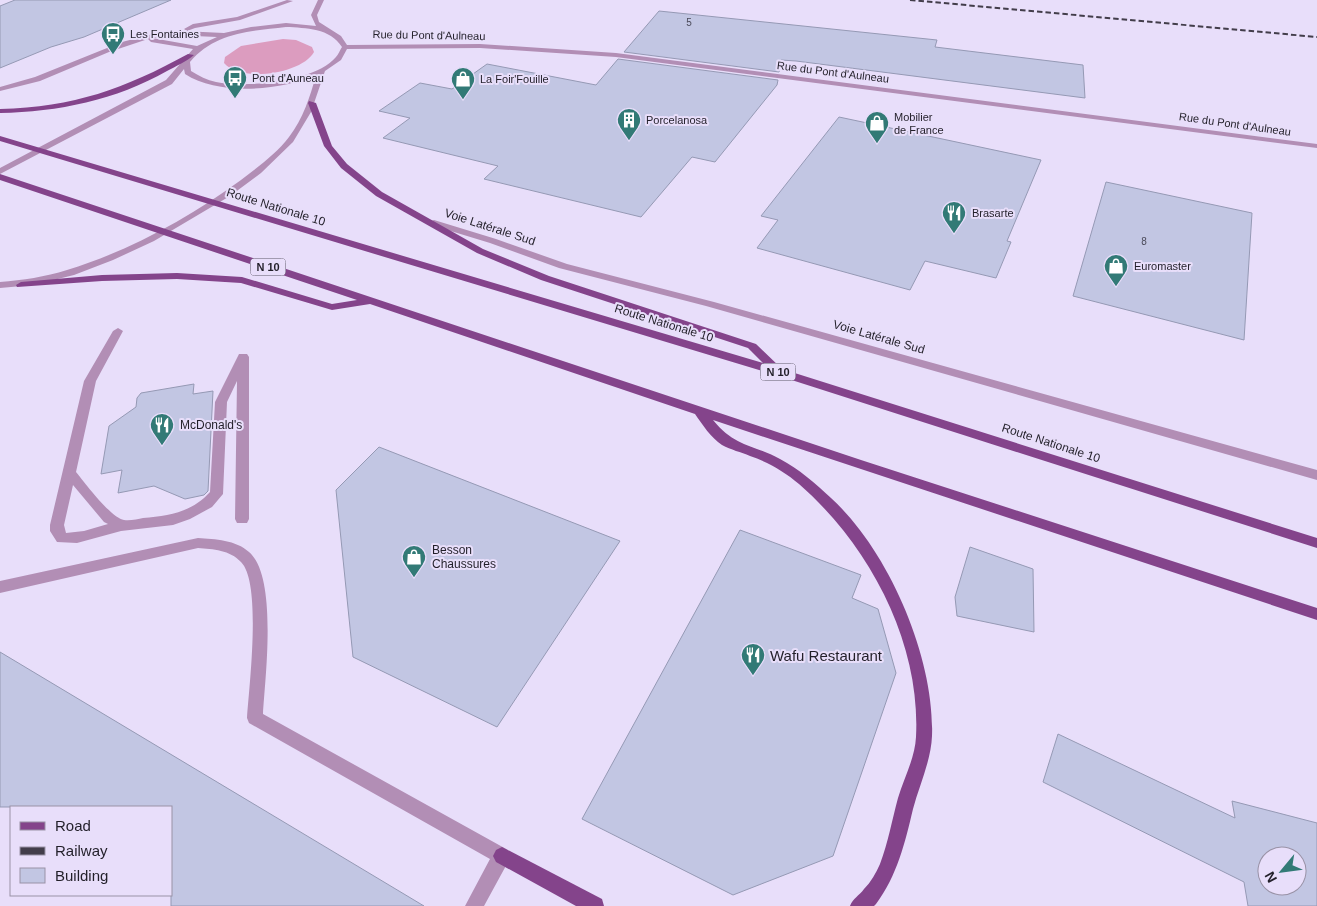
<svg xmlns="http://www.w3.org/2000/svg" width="1317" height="906" font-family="Helvetica,sans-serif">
<rect width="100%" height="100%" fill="#e8defa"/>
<path fill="#dc9cbf" d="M283 39 296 40 312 47 314 52C302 74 240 83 224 63L225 57 241 46Z"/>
<g fill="#c2c6e3" stroke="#9599b4" fill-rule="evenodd">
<polygon points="15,0 171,0 84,37 51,47 0,68 0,6"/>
<polygon points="659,11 937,40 935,47 1083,65 1085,98 796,61 781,60 779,72 624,52"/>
<polygon points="618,59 778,80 777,85 715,162 692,157 641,217 484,179 498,166 383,138 410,118 379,111 420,83 452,89 487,64 596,85"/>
<polygon points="839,117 1041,160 1007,241 1011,242 996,278 925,261 910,290 757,248 778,220 761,216"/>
<polygon points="1106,182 1252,213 1244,340 1073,296"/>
<polygon points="194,384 193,394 213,391 208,491 204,495 185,499 154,486 118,493 122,470 101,474 109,426 136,407 137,398 141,393"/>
<polygon points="379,447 620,541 497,727 353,657 336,490"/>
<polygon points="740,530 861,575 852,598 878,609 896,673 833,856 733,895 582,819"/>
<polygon points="970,547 1033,569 1034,632 957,616 955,597"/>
<polygon points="0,652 424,906 171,906 171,807 0,807"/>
<path d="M1058 734 1235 818 1232 801 1317 823V906H1248L1244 882 1043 782ZM1267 856H1297V886H1267Z"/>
</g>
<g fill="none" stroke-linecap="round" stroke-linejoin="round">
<g fill="#b28eb5" fill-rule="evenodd">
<polygon points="287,0 293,1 240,20 195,28 187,31 184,29 193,24 237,17"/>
<path d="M318 0H324L317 15 319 22 341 36 347 45 480 44 616 53 1317 144V148L616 57 480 48 347 49 341 60 325 71 311 112 293 142 261 173 230 196 154 241 113 260 74 275 33 285 0 288V282C23 280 45 277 67 270 129 251 189 218 241 180 258 167 276 154 289 137 303 119 310 97 316 75 280 91 219 96 185 74L184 69 172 84 0 174V168L166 80 193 49 151 42 148 39 109 52 40 81 0 91V87L35 77 122 42 153 34 182 31 224 33 251 27 286 23 316 26 311 15ZM286 27C306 28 330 28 342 47 340 50 338 55 336 57 315 82 246 88 216 82 207 80 199 76 191 71L190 62C214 33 250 31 286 27ZM172 35 217 37 197 46 152 38Z"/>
<polygon points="434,220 496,239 567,264 714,302 1317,470 1317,480 706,306 559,268 490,243 431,225 431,221"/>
<path d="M118 328 123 331 96 381 76 472C85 483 111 518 124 520 130 521 138 519 143 518 169 516 192 512 210 492L215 402 239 354H247L249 357V519L247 523H237L235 519 237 381 227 402 223 494 212 507 190 519 173 525 121 531 77 543 57 542 50 531V525L84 381 113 331ZM73 485 104 522 108 524 84 531 66 533 64 525Z"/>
<path d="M198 538C215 539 236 540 249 552 278 577 265 678 263 714L508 850 511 856 508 862 484 906H465L490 859 249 723 247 718C249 687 262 583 241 562 230 550 213 549 198 548L0 593V581Z"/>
</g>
<g fill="#84448b" fill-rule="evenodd">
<path d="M188 54 194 55C186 62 176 66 167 71 116 100 58 112 0 113V109C74 107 124 89 188 54Z"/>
<polygon points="309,101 316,103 332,146 347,164 382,192 483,249 549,276 756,344 782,369 1317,538 1317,548 776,375 0,141 0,136 763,363 748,348 541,280 477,253 376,196 341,168 324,146 308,103"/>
<path d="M0 174 861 460 1317 608V620L713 420C735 447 752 444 780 459 799 469 815 483 831 498 889 551 935 658 932 736 931 761 919 786 913 809 905 843 897 876 876 904L874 906H850C853 898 859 896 864 889 871 882 876 873 880 864 888 843 892 820 898 798 904 778 915 758 916 737 921 642 869 545 799 484 785 472 768 462 750 456 741 452 731 450 722 445 711 438 702 424 695 414L370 304 332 310 241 283 177 279 102 281 17 287 16 285 21 282 102 275 177 273 242 277 332 304 357 300 0 180Z"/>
<polygon points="502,847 602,899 604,906 576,906 496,862 493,856 496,850"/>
</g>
<polyline stroke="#423d4a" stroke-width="2" stroke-dasharray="5.5 3" stroke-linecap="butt" points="910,0 1317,37"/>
</g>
<defs>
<g id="bus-pin" transform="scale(1.25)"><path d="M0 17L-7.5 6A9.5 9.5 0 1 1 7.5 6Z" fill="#327a76" stroke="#e8defa"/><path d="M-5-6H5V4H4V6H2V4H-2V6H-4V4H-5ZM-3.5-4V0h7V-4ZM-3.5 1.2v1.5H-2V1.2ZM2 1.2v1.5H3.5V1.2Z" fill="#fff"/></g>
<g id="shop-pin" transform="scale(1.25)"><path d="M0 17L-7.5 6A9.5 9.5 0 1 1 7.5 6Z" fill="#327a76" stroke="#e8defa"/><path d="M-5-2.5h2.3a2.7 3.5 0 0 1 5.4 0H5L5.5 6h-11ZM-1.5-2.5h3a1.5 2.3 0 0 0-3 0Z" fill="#fff"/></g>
<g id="building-pin" transform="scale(1.25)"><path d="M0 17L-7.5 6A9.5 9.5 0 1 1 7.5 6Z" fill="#327a76" stroke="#e8defa"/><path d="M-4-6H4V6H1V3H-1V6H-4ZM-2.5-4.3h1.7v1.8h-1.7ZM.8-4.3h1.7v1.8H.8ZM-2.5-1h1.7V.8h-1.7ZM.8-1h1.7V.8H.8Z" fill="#fff"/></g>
<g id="restaurant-pin" transform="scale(1.25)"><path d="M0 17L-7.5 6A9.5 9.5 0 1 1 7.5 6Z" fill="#327a76" stroke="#e8defa"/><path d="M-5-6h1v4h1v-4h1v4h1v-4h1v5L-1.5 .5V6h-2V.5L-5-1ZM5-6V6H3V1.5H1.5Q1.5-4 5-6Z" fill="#fff"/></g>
</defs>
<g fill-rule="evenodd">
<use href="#bus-pin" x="113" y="34"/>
<use href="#bus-pin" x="235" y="78"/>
<use href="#shop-pin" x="463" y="79"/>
<use href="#building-pin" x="629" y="120"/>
<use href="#shop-pin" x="877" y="123"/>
<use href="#restaurant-pin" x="954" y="213"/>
<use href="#shop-pin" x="1116" y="266"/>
<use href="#restaurant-pin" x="162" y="425"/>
<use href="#shop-pin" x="414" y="557"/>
<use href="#restaurant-pin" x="753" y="655"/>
</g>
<g text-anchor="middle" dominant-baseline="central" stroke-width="4" stroke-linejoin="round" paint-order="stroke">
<g font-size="10" fill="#4a4958">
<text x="689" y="22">5</text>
<text x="1144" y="241">8</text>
</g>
<g font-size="11" fill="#221f29" stroke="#e8defa" text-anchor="start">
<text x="130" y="34">Les Fontaines</text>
<text x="252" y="78">Pont d'Auneau</text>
<text x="480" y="79">La Foir'Fouille</text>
<text x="894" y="117">Mobilier<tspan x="894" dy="13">de France</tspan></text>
<text x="646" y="120">Porcelanosa</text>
<text x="972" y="213">Brasarte</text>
<text x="1134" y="266">Euromaster</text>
</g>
<g font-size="11" fill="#221f29" stroke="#e8defa">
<text transform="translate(429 35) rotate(1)">Rue du Pont d'Aulneau</text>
<text transform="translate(833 72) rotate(7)">Rue du Pont d'Aulneau</text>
<text transform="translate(1235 124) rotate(8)">Rue du Pont d'Aulneau</text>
</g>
<g fill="#e8defa" stroke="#5d5868" stroke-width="1">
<rect x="250.5" y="258.5" width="35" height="17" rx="4"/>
<rect x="760.5" y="363.5" width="35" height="17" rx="4"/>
</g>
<g font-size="11" font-weight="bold" fill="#221f29">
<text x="268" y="267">N 10</text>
<text x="778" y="372">N 10</text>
</g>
<g font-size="12" fill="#221f29" stroke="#e8defa">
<text transform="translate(276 207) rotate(17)">Route Nationale 10</text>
<text transform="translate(490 227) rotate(18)">Voie Latérale Sud</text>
<text transform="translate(664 323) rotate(17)">Route Nationale 10</text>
<text transform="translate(879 337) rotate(16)">Voie Latérale Sud</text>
<text transform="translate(1051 443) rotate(18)">Route Nationale 10</text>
</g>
<g font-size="12" fill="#221f29" stroke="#e8defa" text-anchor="start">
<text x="180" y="425">McDonald's</text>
<text x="432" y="550">Besson<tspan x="432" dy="14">Chaussures</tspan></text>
</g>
<g font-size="15" fill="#221f29" stroke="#e8defa" text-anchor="start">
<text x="770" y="655">Wafu Restaurant</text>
</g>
</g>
<rect x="10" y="806" width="162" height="90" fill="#e8defa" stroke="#9992a6"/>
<rect x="20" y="822" width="25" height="8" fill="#84448b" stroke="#9992a6"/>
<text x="55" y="831" font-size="15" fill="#221f29">Road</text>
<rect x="20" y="847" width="25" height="8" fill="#423d4a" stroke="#9992a6"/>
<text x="55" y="856" font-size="15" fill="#221f29">Railway</text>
<rect x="20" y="868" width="25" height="15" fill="#c2c6e3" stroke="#9992a6"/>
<text x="55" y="881" font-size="15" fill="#221f29">Building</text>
<g transform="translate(1282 871) rotate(241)"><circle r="24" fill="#e8defa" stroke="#9992a6"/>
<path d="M0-4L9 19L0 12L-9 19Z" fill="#327a76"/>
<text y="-8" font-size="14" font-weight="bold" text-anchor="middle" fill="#221f29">N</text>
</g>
</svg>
